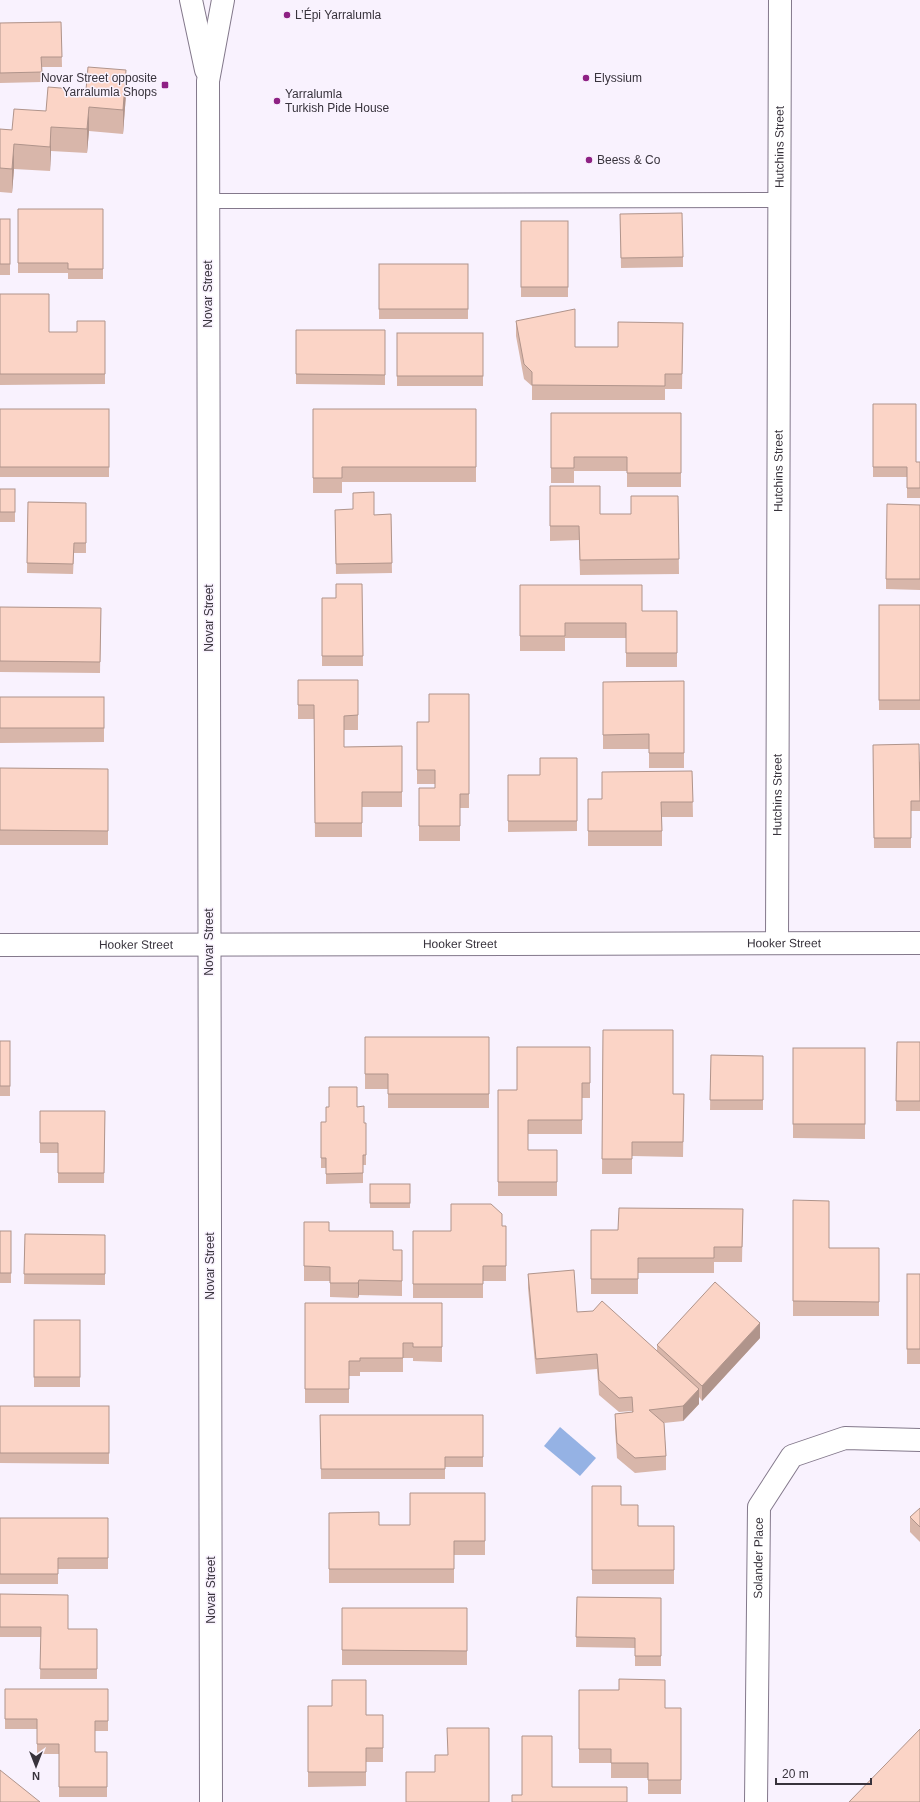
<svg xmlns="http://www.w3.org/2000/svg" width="920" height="1802" font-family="Helvetica,sans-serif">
<rect width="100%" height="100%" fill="#f9f2fe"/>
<polygon fill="#95b2e4" points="560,1427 596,1458 580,1476 544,1446"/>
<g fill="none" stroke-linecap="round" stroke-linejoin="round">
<g stroke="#83788b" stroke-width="16">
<polyline id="service" points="208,201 780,200"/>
</g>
<g stroke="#83788b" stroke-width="24">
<g id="minor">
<path id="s1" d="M777 942 780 0"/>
<path id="s2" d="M0 945 920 943"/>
<path id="s3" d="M756 1802 759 1507 792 1456 845 1438 920 1440"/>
</g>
</g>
<g stroke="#83788b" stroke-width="24">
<g id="secondary">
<polyline points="191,0 206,70"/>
<polyline points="211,1802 208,81 223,0"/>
</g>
</g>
<use href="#service" stroke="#fff" stroke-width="14"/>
<use href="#minor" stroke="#fff" stroke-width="22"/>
<use href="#secondary" stroke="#fff" stroke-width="22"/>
</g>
<g fill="#d8b6aa">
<polygon points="61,22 62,67 42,67 42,82 0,83 0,23"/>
<polygon points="126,94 123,134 89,131 87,153 51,151 50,171 14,169 12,193 0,192 0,129 12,130 46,111"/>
<polygon points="18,209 103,209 103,279 68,279 68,273 18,273"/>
<polygon points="620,214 683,257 683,267 621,268"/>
<rect x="0" y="219" width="10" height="56"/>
<rect x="521" y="221" width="47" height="76"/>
<rect x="379" y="264" width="89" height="55"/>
<polygon points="0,294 49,332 77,332 105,321 105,384 0,385"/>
<polygon points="516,321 575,347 618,347 683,323 682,389 665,389 665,400 532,400 532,386 524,379 516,336"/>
<polygon points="296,330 385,330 385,385 296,384"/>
<rect x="397" y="333" width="86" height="53"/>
<polygon points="873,404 916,462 920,462 920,498 907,498 907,477 873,477"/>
<rect x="0" y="409" width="109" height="68"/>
<polygon points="313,409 476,409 476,482 342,482 342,493 313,493"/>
<polygon points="551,413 681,413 681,487 627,487 627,471 574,471 574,483 551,483"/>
<polygon points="550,486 600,514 631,514 678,496 679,574 580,575 579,540 550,541"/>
<rect x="0" y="489" width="15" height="33"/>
<polygon points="28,502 86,503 86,553 74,553 73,574 27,573"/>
<polygon points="920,505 920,590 886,589 886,579"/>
<polygon points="335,510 374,515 391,514 392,573 336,574"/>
<polygon points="362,584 363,666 322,666 322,598 336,598"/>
<polygon points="520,585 642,611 677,611 677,667 626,667 626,638 565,638 565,651 520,651"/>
<rect x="879" y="605" width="41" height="105"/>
<polygon points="0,607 101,608 100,673 0,672"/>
<polygon points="298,680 358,715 358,730 344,730 344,747 402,746 402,807 362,807 362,837 315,837 314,719 298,719"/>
<polygon points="684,681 684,768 649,768 649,749 603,749 603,682"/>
<polygon points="469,694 469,808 460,808 460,841 419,841 419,788 435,788 435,784 417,784 417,722 429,722"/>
<polygon points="0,697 104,697 104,742 0,743"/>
<polygon points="873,745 920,762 920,811 911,811 911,848 874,848"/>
<polygon points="577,758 577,831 508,832 508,775 540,775"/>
<polygon points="0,768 108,769 108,845 0,845"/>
<polygon points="692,771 693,817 662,817 662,846 588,846 588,799 602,799"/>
<polygon points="603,1030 673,1094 684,1094 683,1157 632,1156 632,1174 602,1174"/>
<polygon points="365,1037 489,1037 489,1108 388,1108 388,1089 365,1089"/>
<rect x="0" y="1041" width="10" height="55"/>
<polygon points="897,1042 920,1042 920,1111 896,1111"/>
<polygon points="590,1047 590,1098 582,1098 582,1134 528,1134 528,1150 557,1150 557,1196 498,1196 498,1090 517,1090"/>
<polygon points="793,1048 865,1048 865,1139 793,1138"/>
<polygon points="711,1055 763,1056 763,1110 710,1110"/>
<polygon points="357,1107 364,1123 366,1123 366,1165 363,1165 363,1183 326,1184 326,1168 321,1168 321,1122 326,1122"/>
<polygon points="40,1111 105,1111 104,1183 58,1183 58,1153 40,1153"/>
<rect x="370" y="1184" width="40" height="24"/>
<polygon points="793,1200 829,1248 879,1248 879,1316 793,1316"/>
<polygon points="743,1209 742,1262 714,1262 714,1273 638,1273 638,1294 591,1294 591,1230 618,1230"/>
<polygon points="304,1222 329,1231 393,1250 402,1250 402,1296 359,1295 358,1298 330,1297 330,1281 304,1281"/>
<polygon points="502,1226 506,1226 506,1281 483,1281 483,1298 413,1298 413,1231 451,1231"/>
<rect x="0" y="1231" width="11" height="52"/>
<polygon points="25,1234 105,1235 105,1285 24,1284"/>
<polygon points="528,1274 577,1312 657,1351 657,1345 760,1338 702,1401 699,1397 699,1404 683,1421 664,1423 666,1456 666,1470 635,1473 617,1458 615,1428 615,1414 632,1412 632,1411 619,1412 599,1395 597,1369 536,1374 528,1288"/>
<rect x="907" y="1274" width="13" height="90"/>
<polygon points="305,1303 442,1303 442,1362 413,1361 413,1358 403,1358 403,1372 360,1372 360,1376 349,1376 349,1403 305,1403"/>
<rect x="34" y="1320" width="46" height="67"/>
<polygon points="0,1406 109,1406 109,1464 0,1463"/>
<polygon points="320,1415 483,1415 483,1467 445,1467 445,1479 321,1479"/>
<polygon points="592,1486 621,1505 638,1526 674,1526 674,1584 592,1584"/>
<polygon points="485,1493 485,1555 454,1555 454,1583 329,1583 329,1513 379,1525 410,1525"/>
<polygon points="920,1508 920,1542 910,1532 910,1517"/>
<polygon points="0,1518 108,1518 108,1569 58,1569 58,1584 0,1584"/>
<polygon points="0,1594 68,1629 97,1629 97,1679 40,1679 41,1637 0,1637"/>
<polygon points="577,1597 661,1598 661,1666 635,1666 635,1648 576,1647"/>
<rect x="342" y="1608" width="125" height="57"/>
<polygon points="5,1689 108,1689 108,1731 95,1731 95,1752 107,1752 107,1797 59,1797 59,1754 37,1754 37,1729 5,1729"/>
<polygon points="579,1690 665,1708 681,1708 681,1794 648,1794 648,1778 611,1778 611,1763 579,1763"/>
<polygon points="308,1706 366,1715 383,1715 383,1762 366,1762 366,1786 308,1787"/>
</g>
<g fill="#b0948b">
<polygon points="126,70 126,94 123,134 123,110"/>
<polygon points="89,107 89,131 87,153 87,129"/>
<polygon points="51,127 51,151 50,171 50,147"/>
<polygon points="14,144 14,169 12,193 12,169"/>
<polygon points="359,1280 359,1295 358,1298 358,1283"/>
<polygon points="760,1323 760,1338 702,1401 702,1386"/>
<polygon points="699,1389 699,1404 683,1421 683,1406"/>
</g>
<g fill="#fbd4c6" stroke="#b0948b">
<polygon points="61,22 62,57 41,57 42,72 0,73 0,23"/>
<polygon points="88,67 126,70 123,110 89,107 87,129 51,127 50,147 14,144 12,169 0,168 0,129 12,130 14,109 46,111 48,87 86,90"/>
<polygon points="18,209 103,209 103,269 68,269 68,263 18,263"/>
<polygon points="682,213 683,257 621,258 620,214"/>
<rect x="0" y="219" width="10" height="45"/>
<rect x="521" y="221" width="47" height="66"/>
<rect x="379" y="264" width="89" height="45"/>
<polygon points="0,294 49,294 49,332 77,332 77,321 105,321 105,374 0,374"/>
<polygon points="575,309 575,347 618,347 618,322 683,323 682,374 665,374 665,386 532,385 532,372 524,364 516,321"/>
<polygon points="296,330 385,330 385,375 296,374"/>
<rect x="397" y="333" width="86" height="43"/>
<polygon points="873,404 916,404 916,462 920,462 920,488 907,488 907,467 873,467"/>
<rect x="0" y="409" width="109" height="58"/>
<polygon points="313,409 476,409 476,467 342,467 342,478 313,478"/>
<polygon points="551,413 681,413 681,473 627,473 627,457 574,457 574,468 551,468"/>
<polygon points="550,486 600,486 600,514 631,514 631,496 678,496 679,559 580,560 579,526 550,526"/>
<rect x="0" y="489" width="15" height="23"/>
<polygon points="374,492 374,515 391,514 392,563 336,564 335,510 353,509 353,493"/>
<polygon points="28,502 86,503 86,543 74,543 73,564 27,563"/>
<polygon points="887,504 920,505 920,579 886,579"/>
<polygon points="336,584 362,584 363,656 322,656 322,598 336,598"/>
<polygon points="520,585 642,585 642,611 677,611 677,653 626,653 626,623 565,623 565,636 520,636"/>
<rect x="879" y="605" width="41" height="95"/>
<polygon points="0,607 101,608 100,662 0,661"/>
<polygon points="298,680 358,680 358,715 344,716 344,747 402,746 402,792 362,792 362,823 315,823 314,705 298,705"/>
<polygon points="684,681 684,753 649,753 649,734 603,735 603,682"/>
<polygon points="429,694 469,694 469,794 460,794 460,826 419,826 419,788 435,788 435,770 417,770 417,722 429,722"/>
<rect x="0" y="697" width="104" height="31"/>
<polygon points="919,744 920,801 911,801 911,838 874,838 873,745"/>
<polygon points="540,758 577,758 577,821 508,821 508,775 540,775"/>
<polygon points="0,768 108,769 108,831 0,830"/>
<polygon points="692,771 693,802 661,802 662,831 588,831 588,799 602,799 602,772"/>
<polygon points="603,1030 673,1030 673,1094 684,1094 683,1142 632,1142 632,1159 602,1159"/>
<polygon points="365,1037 489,1037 489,1094 388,1094 388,1074 365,1074"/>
<rect x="0" y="1041" width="10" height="45"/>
<polygon points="897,1042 920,1042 920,1101 896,1101"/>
<polygon points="517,1047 590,1047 590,1083 582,1083 582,1120 528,1120 528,1150 557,1150 557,1182 498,1182 498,1090 517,1090"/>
<rect x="793" y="1048" width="72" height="76"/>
<polygon points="711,1055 763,1056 763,1100 710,1100"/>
<polygon points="329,1087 357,1087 357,1107 364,1106 364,1123 366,1123 366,1155 363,1155 363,1173 326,1174 326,1158 321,1158 321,1122 326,1122 326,1107 329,1107"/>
<polygon points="40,1111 105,1111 104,1173 58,1173 58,1143 40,1143"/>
<rect x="370" y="1184" width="40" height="19"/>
<polygon points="793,1200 829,1201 829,1248 879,1248 879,1302 793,1301"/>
<polygon points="451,1204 491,1204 502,1214 502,1226 506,1226 506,1266 483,1266 483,1284 413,1284 413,1231 451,1231"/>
<polygon points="619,1208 743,1209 742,1247 714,1247 714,1258 638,1258 638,1279 591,1279 591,1230 618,1230"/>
<polygon points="304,1222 329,1222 329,1231 393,1231 393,1250 402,1250 402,1281 359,1280 358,1283 330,1283 330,1267 304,1266"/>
<rect x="0" y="1231" width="11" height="42"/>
<polygon points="25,1234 105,1235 105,1274 24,1274"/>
<polygon points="574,1270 577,1312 593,1311 602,1301 699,1389 683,1406 649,1410 664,1423 666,1456 635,1458 617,1443 615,1414 633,1412 632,1397 619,1398 599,1380 597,1354 536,1359 528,1274"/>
<rect x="907" y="1274" width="13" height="75"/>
<polygon points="715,1282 760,1323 702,1386 657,1345"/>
<polygon points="305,1303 442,1303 442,1347 413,1347 413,1343 403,1343 403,1358 360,1358 360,1361 349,1361 349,1389 305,1389"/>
<rect x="34" y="1320" width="46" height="57"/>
<rect x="0" y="1406" width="109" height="47"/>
<polygon points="320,1415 483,1415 483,1457 445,1457 445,1469 321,1469"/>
<polygon points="592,1486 621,1486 621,1505 638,1505 638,1526 674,1526 674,1570 592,1570"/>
<polygon points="410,1493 485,1493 485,1541 454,1541 454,1569 329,1569 329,1513 379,1512 379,1525 410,1525"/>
<polygon points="920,1508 920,1527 910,1517"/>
<polygon points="0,1518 108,1518 108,1558 58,1558 58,1574 0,1574"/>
<polygon points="0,1594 68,1595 68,1629 97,1629 97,1669 40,1669 41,1627 0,1627"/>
<polygon points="577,1597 661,1598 661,1656 635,1656 635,1638 576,1637"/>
<polygon points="342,1608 467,1608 467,1651 342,1650"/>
<polygon points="619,1679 665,1680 665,1708 681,1708 681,1780 648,1780 648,1763 611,1763 611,1749 579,1749 579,1690 619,1690"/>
<polygon points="332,1680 366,1680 366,1715 383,1715 383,1748 366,1748 366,1772 308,1772 308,1706 332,1706"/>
<polygon points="5,1689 108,1689 108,1721 95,1721 95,1752 107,1752 107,1787 59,1787 59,1744 37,1744 37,1719 5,1719"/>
<polygon points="447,1728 489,1728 489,1802 406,1802 406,1772 435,1772 435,1755 448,1755"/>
<polygon points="920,1729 920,1802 849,1802"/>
<polygon points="522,1736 552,1736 552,1787 627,1787 627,1802 512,1802 512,1795 522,1795"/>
<polygon points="0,1770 40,1802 0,1802"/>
</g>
<g fill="#8e2184" stroke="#f9f2fe" stroke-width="1.5">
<circle cx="287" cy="15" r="4"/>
<circle cx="586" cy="78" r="4"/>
<rect x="161" y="81" width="8" height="8" rx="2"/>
<circle cx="277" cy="101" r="4"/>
<circle cx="589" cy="160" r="4"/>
</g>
<g text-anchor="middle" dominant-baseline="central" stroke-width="3" stroke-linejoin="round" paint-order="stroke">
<g font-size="12" fill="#38333c" stroke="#f9f2fe" text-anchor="start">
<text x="295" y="15">L’Épi Yarralumla</text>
<text x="157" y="78" text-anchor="end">Novar Street opposite<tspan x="157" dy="14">Yarralumla Shops</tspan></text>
<text x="594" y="78">Elyssium</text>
<text x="285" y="94">Yarralumla<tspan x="285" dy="14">Turkish Pide House</tspan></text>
<text x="597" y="160">Beess &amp; Co</text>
</g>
<g font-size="12" fill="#38333c" stroke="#f9f2fe">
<text stroke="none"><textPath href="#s1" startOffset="795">Hutchins Street</textPath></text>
<text transform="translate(208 294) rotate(-90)">Novar Street</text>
<text stroke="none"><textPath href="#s1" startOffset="471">Hutchins Street</textPath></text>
<text transform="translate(209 618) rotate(-90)">Novar Street</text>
<text stroke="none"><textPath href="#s1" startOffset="147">Hutchins Street</textPath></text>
<text transform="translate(209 942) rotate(-90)">Novar Street</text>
<text stroke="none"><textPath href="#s2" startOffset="784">Hooker Street</textPath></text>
<text stroke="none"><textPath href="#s2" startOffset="460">Hooker Street</textPath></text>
<text stroke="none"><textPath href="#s2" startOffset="136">Hooker Street</textPath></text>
<text transform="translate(210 1266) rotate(-90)">Novar Street</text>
<text stroke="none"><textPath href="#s3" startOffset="244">Solander Place</textPath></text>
<text transform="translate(211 1590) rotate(-90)">Novar Street</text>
</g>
</g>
<g transform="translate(36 1766) rotate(180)" stroke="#f9f2fe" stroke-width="3" paint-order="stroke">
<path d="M0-3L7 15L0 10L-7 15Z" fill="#38333c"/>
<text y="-6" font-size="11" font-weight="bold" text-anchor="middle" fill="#38333c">N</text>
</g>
<path d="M776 1778v6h95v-6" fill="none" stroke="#38333c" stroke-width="2"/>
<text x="782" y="1778" font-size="12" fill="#38333c" stroke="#f9f2fe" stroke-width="3" paint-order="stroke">20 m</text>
</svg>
